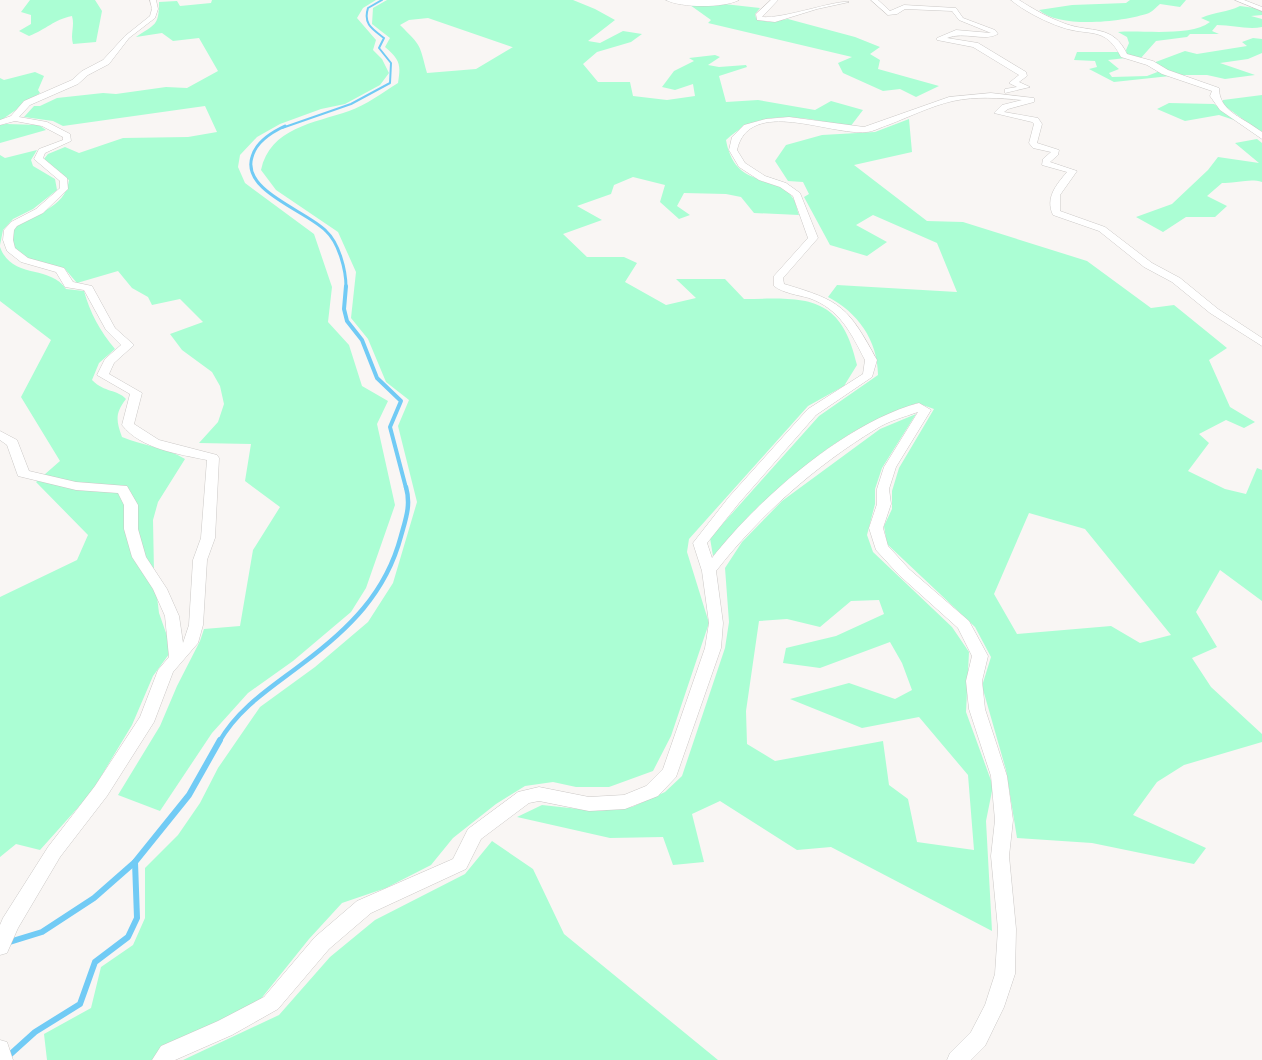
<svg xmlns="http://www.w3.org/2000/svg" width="1262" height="1060" font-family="'DM Sans',sans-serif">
<rect width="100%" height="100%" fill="#f9f6f4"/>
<g fill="#abfed4" fill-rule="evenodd">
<path d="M30 0H95L102 11 96 42 73 44C70 34 75 26 72 16 53 20 47 29 29 36L19 31 31 24V15L21 12Z"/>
<path d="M212 0H376L363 8 357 18 376 40 373 50 382 59 389 73 380 85 345 104 321 109 280 124 257 137 240 155 238 167 245 183 314 234 332 287 328 322 349 345 362 386 388 401 377 424 395 505 366 588 351 612 293 661 248 693 212 733 160 811 118 795 160 726 177 686 200 641 204 629 240 626 253 550 280 507 245 481 251 444 199 443 218 422 224 404 220 386 212 372 182 350 170 334 203 322 180 299 152 305 148 297 132 288 118 271 77 283 65 269 23 260 11 248 13 229C33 212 65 210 69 180L51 167 44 159 48 154 65 147 79 153 123 138 188 137 217 132 205 106 63 126 53 121 24 117 34 106H40L57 98 103 93 116 94 166 87 187 88 218 71 199 38 173 41 162 33 136 37C155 24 159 26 159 2L177 1 180 6 211 3Z"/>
<path d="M387 0H573L595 9 615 20 588 41 600 43 623 31 642 34 631 42 597 52 583 64 598 82H630L633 96 667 100 695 96 693 84 675 90 662 87 674 71 694 61 689 58 715 55 720 57 708 65 719 67 746 65 747 67 719 76 726 102 758 100 815 110 831 101 863 110 850 127C806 118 762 106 726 140 735 191 776 172 792 197 796 201 797 210 799 215L754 213 741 197 726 194 684 193 677 206 690 215 679 219 660 202 665 185 633 177 614 185 611 194 577 206 602 220 563 234 587 257H624L637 263 625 282 666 305 696 298 676 279H725L744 299C806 298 841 294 857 365L844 386 808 406 689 539 687 552 709 623 671 736 653 771 609 787H576L553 782 525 786 496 804 453 838 431 865 386 888 342 903 309 939 260 1000 152 1060H47L44 1034 91 1008 101 967 133 945 145 918V868L178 835 200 803 218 768 260 707 315 667 368 622 393 583 417 502 398 426 409 400 386 382 368 339 351 318 356 272 338 232 276 190 261 170C270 128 314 123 349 111 366 105 382 93 398 83 401 64 400 60 385 47L390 38 372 24 373 8ZM428 18 512 47H513L476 69 427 73C419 43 422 47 400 25L409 20Z"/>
<path d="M1130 0H1186L1180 7 1160 4C1156 7 1153 11 1149 13 1124 22 1059 29 1039 10L1072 5 1126 3Z"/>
<polygon points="724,4 760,8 755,14 756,18 768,22 788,19 855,37 880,47 870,54 880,60 878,69 939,86 916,97 900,89 883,91 843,73 838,63 852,57 708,23 711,20 690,5"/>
<path d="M1240 6 1262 9V15L1251 16 1262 19V27C1248 30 1233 25 1217 25L1212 31 1219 34H1190L1187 37 1156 41 1140 59 1127 55 1126 50 1129 43 1127 37 1118 32C1144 30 1190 37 1210 22L1201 18C1217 11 1226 13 1240 6Z"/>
<polygon points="1253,38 1262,39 1262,53 1248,59 1220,63 1255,75 1225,79 1207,75 1177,75 1153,63 1185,51 1197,54 1247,46 1242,42"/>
<polygon points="1077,52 1120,52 1126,58 1108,60 1119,69 1109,73 1112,77 1147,76 1160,71 1170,76 1114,82 1089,69 1097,67 1095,61 1074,60"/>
<polygon points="35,72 44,76 38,90 40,93 0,121 0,78 4,80"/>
<polygon points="1262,95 1262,133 1222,104 1223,100"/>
<polygon points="1169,103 1214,104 1237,121 1219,115 1185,121 1157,109"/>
<path d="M909 119 912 152 854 165 927 221 963 222 1087 261 1151 308 1174 305 1227 348 1209 360 1230 407 1255 422 1244 428 1226 420 1199 434 1209 443 1188 471 1225 489 1246 494 1257 468 1262 470V601L1220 570 1196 612 1217 647 1192 658 1211 687 1262 734V742L1184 765 1157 782 1133 815 1206 848 1194 864 1092 843 1017 838 1006 770 982 686 991 657 975 627 887 544 884 526 892 509V491L899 468 934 409 917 403C900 411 882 416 866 425 811 453 754 511 713 556L710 538 819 416 878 375C878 340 857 312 828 297L837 285 957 292 937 243 873 215 856 225 887 242 867 256 830 245 804 197 809 194 803 182 788 181 775 161 786 145 822 135 875 132ZM1029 513 1085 529 1171 635 1140 643 1111 626 1017 634 994 594Z"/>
<polygon points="6,124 39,125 46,130 0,143 0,125"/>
<path d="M1257 139 1262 143V182C1248 178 1236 184 1222 183L1207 196 1227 206 1215 217H1186L1163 232 1136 217 1172 204 1208 170 1218 157 1259 163 1235 143Z"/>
<polygon points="37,150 31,160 33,166 55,179 57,190 33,209 13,219 3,230 0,245 0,155 5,158"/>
<path d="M0 247C12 280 49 264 66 289L84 291C90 313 100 331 115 349L99 363 92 380C105 393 117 389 126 399 115 413 116 421 122 437 143 446 166 447 185 459L158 502 153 520 154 572 159 613 172 650 153 676 132 725 91 793 40 850 16 844 0 857V597L77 560 88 535 36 482 60 461 21 397 51 340 0 301Z"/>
<path d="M916 414 882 468 875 489V504L867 535 873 552 952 627 969 652 966 712 993 786 986 821 992 931 831 847 797 850 720 801 692 814 704 862 673 865 663 837 610 838 517 817 542 805 597 811 632 807 665 792 682 776 725 648 729 622 725 568 742 542 782 501 880 429ZM879 600 884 614 836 636 786 648 783 663 820 668 890 642 902 663 912 690 895 699 849 683 790 699 862 728 919 717 968 775 974 850 917 842 908 799 889 785 883 741 775 761 747 744 746 711 759 621 787 619 820 627 851 601Z"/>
<polygon points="492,841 533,869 564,934 718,1060 183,1060 279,1015 330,957 375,920 465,874"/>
</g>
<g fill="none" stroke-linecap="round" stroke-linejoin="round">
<path stroke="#71cbf5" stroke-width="2" d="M282 128 351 104 390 83 391 63 379 48 384 38C372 29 363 24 368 8L382 0"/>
<path stroke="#71cbf5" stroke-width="3" d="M285 126C272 132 256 142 252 157 241 191 307 211 326 231 339 243 346 270 346 287"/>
<polyline stroke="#71cbf5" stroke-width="4" points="346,286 344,309 347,321 362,340 377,378 401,401 390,427 406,488"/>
<path stroke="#71cbf5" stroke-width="4.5" d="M219 742C239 707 272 687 302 664 349 629 386 593 401 536 406 518 411 505 406 487"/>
<g stroke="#71cbf5" stroke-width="6">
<polyline points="0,945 42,932 94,898 135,862"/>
<polyline points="4,1060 35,1032 80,1004 95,962 128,937 137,918 135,862 189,795 220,740"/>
</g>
<g stroke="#ccc9c7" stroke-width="1">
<g id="minor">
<path d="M150 0H156L158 9 155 18 129 38 109 64 88 75 78 84 30 105 19 117 47 122 70 134 71 141 45 153 43 158 67 178 68 189 43 213 17 226 14 230 13 240 15 248 28 258 64 268 73 282 92 286 115 328 134 345 114 363 109 374 142 393 134 424 159 440 217 455 219 458 215 538 207 560 203 625 198 643 173 672 154 722 107 796 60 857 18 928 7 953 0 955V925L3 918 48 847 95 786 140 717 158 670 169 657 165 616 153 589 132 557 124 529V505L118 493 76 490 18 476 7 445 0 440V431L17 440 29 471 76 482 127 486 138 505V529L146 557 167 589 179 616 183 643 189 625 193 560 201 538 207 460C178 454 141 449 122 425L130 394 97 375 105 359 121 345 106 330 84 290 65 287 56 272 21 262 7 251 3 240 4 230 11 222 36 209 60 188V181L34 159 39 149 63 140V137L42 126 15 121 0 125V120L11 116 24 101 72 80 82 71 103 60 125 36 150 16 152 9Z"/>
<path d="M666 0H739C724 8 681 8 666 0Z"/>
<path d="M771 0H778L762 17C784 19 835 0 849 2L817 9 775 22 757 20 756 14Z"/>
<path d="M871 0H878L890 11 904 5 956 8 963 18 995 30 998 34C984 42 965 31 947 38L978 43 1026 72 1027 76 1019 82 1030 87 1005 93V89L1017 87 1009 83 1019 75 973 47 937 40V38L956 30 991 33 959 20 952 11 905 9 897 14 888 15Z"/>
<path d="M1011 0H1019C1033 9 1049 18 1066 24 1091 33 1113 24 1127 54L1153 61 1168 70 1219 88C1219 111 1242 117 1259 130L1262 132V139L1220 110 1210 96 1212 91 1162 74 1147 65 1121 57C1105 25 1089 37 1061 27 1044 21 1024 11 1011 0Z"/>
<polygon points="1235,0 1244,0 1262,7 1262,11"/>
<path d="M991 93 1034 98V102L1008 109 1004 112 1038 118 1042 124 1037 143 1059 150 1058 155 1050 162 1077 171 1060 195V211L1105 227 1152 263 1180 278 1218 309 1262 338V346L1210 313 1172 282 1144 267 1099 231 1053 215C1045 198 1056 185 1067 172L1042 165 1043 159 1051 152 1033 148 1029 143 1034 124 1032 122 994 113 1002 105 1022 100C999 98 976 96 953 101 931 106 909 117 888 125 881 127 873 132 866 132 831 136 749 96 737 150L745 163 765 176 786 183 800 193 818 238 783 278 784 284C842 301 848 307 877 360L872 377 816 415 739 503 707 543 712 558C758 499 846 422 919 403L931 410 896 467 889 489 891 504 883 528 888 546 909 569 969 621 988 656 982 681 985 709 1007 776 1013 820 1009 856 1016 929 1015 974 1004 1007 985 1046 971 1060H947L950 1053 971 1032 985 1005 995 974 998 929 991 856 995 820 991 776 969 709 966 681 972 656 958 628 899 575 876 550 869 528 877 504V489L884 467 918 412C904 417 888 421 876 429 815 466 760 515 716 571L723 623 721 648 676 777 658 796 625 809 589 811 539 801 529 803 481 839 466 869 371 913 329 949 278 1009 232 1035 175 1060H152L161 1046 218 1021 264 997 315 937 357 901 453 859 468 829 518 792 539 787 589 797 624 795 646 786 663 769 705 648 709 623 702 571 693 543 729 497 808 409 863 374 865 360C851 333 840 309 809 298 798 295 783 293 774 286V276L808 238 793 196 780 187 759 180 739 167 729 150 732 137 744 125 766 119 789 117 864 127 949 97Z"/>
<polygon points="0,1040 7,1042 13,1060 0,1060"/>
</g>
</g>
<use href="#minor" fill="#fff" fill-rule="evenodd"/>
</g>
</svg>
